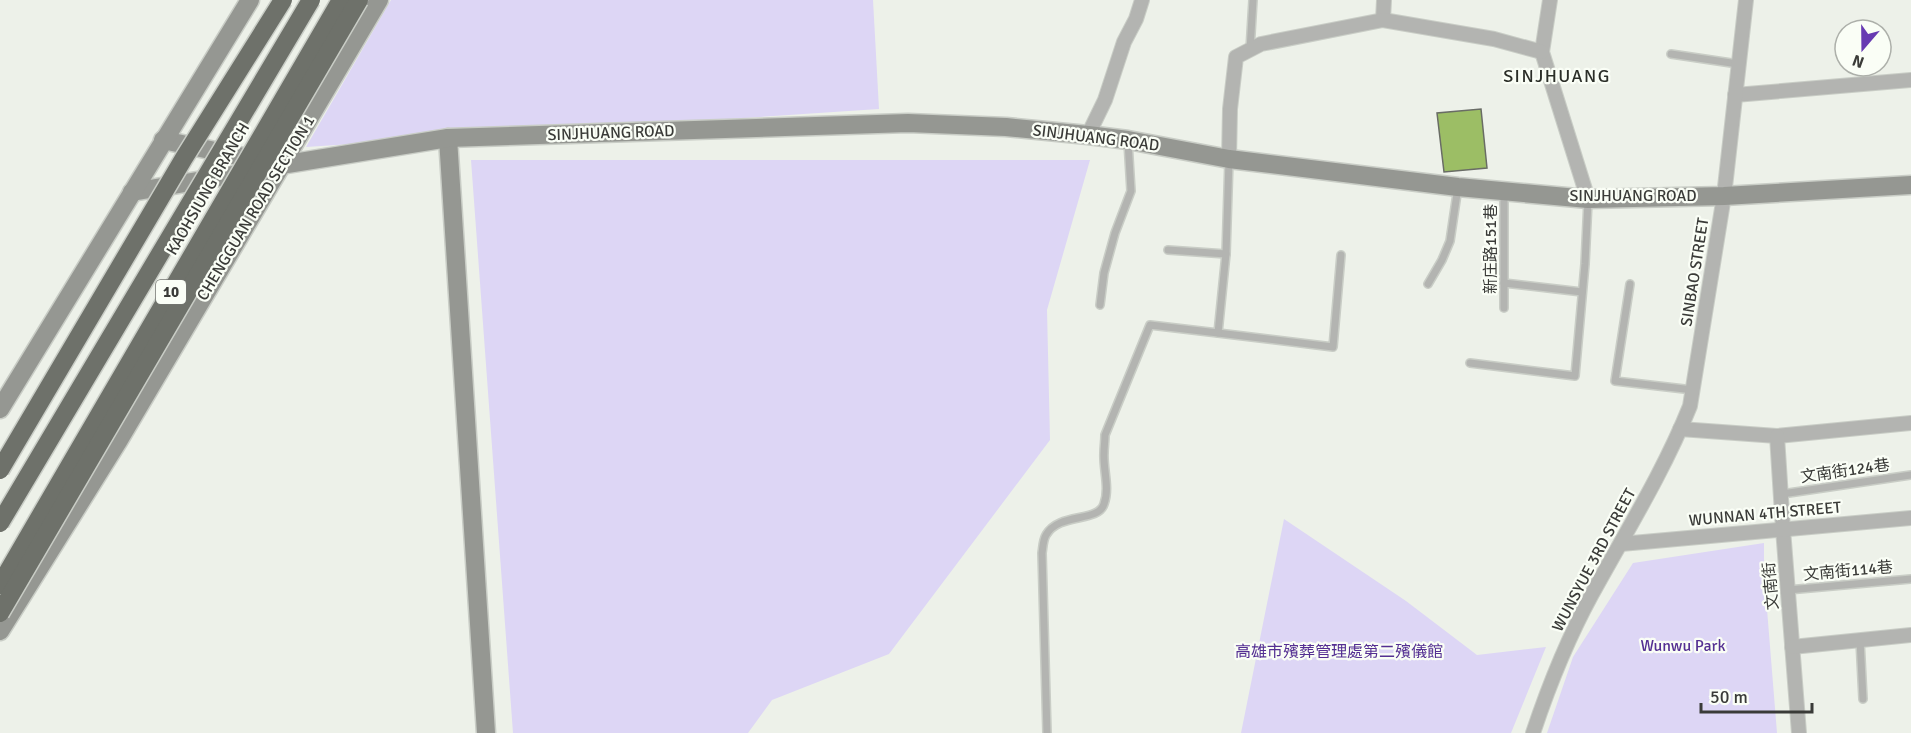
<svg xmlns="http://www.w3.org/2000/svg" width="1911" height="733" font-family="Signika,'Noto Sans TC',sans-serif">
<rect width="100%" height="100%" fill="#edf1e9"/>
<g fill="#ddd6f5">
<polygon points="391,0 873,0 879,109 306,147"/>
<polygon points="471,160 1090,160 1047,310 1050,440 889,654 772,700 748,733 513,733"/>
<polygon points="1284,519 1406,601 1477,655 1546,647 1511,733 1241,733"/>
<polygon points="1764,543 1764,572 1777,733 1547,733 1573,657 1633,563"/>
</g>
<polygon fill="#9cbe65" stroke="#696c65" stroke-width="1.5" points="1481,109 1487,168 1444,172 1437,113"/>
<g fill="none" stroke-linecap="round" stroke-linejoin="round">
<g stroke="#c9cdc6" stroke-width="10">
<g id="lane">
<polyline points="1250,50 1253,0"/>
<polyline points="1671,54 1738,64"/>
<polyline points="1504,194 1504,308"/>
<polyline points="1168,250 1226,254"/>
<polyline points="1504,283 1582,292"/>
<polyline points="1428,284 1442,260 1450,241 1458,187"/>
<polyline points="1630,284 1615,381 1693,390"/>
<polyline points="1100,305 1104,273 1115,233 1131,191 1128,142"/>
<polyline points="1218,333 1333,347 1341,255"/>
<polyline points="1470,363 1575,376 1585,264 1588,201"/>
<polyline points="1782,494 1911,475"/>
<polyline points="1788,590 1911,579"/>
<polyline points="1860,640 1863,699"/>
<path d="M1047 733 1042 553C1043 547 1043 540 1046 535 1059 512 1098 523 1104 504 1110 488 1103 469 1104 453 1104 447 1105 441 1105 435L1150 325 1218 333 1226 254 1229 160"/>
</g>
</g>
<g stroke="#c9cdc6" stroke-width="16">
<g id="street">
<polyline points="1550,0 1542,52 1588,199"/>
<polyline points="1383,20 1384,0"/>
<polyline points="1735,95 1911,80"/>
<polyline points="1088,135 1105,100 1124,42 1136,19 1142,0"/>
<polyline points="1229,159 1230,109 1236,57 1261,44 1383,20 1494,39 1542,52"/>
<polyline points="1680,429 1777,436 1911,423"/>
<polyline points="1777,436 1783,529 1799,733"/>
<polyline points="1621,544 1911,518"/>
<polyline points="1792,647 1911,635"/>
<path d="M1533 733C1549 685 1568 638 1592 594 1626 532 1664 471 1690 406L1724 196 1746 0"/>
</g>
</g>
<g stroke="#c9cdc6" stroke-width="21">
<g id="secondary">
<polyline points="448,138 486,733"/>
<polyline points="163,140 281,165 448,138 908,123 1006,127 1088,135 1128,140 1229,159 1458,187 1588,199 1724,196 1911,185"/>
<polyline points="132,192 250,172"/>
<polyline points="0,409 250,0"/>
<polyline points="0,631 119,440 379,0"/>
</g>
</g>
<use href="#lane" stroke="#b3b4b1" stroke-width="7"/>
<use href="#street" stroke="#b3b4b1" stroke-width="14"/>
<use href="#secondary" stroke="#959792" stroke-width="18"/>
<g stroke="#c9cdc6" stroke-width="21" stroke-linecap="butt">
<g id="highway-bridge">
<polyline points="0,470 184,158 283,0"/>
<polyline points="0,523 311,0"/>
<polyline points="0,585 341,0"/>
<polyline points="0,613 359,0"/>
</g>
</g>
<use href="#highway-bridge" stroke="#6e716a" stroke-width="18"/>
</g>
<g text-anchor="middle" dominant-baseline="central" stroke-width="4.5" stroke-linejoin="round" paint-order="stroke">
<rect fill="#fafef6" stroke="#747671" stroke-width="1.5" x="156" y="280" width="30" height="24" rx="4.5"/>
<g font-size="15" font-weight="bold" fill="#3a3b38">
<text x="171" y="292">10</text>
</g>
<g font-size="16" fill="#3a3b38" stroke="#fafef6">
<text transform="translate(611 133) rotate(-2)">SINJHUANG ROAD</text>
<text transform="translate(1096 138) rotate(7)">SINJHUANG ROAD</text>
<text transform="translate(208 189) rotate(-60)">KAOHSIUNG BRANCH</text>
<text x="1633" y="196">SINJHUANG ROAD</text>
<text transform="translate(256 208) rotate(-59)">CHENGGUAN ROAD SECTION 1</text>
<text transform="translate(1491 249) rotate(-90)">新庄路151巷</text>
<text transform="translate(1695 272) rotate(-81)">SINBAO STREET</text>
<text transform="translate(1845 471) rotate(-8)">文南街124巷</text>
<text transform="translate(1765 514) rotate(-5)">WUNNAN 4TH STREET</text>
<text transform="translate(1594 560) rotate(-62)">WUNSYUE 3RD STREET</text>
<text transform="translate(1848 571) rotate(-5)">文南街114巷</text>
<text transform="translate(1771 586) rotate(-95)">文南街</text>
</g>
<g font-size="16" fill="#542f92" stroke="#fafef6">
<text x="1683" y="646">Wunwu Park</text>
<text x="1339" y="652">高雄市殯葬管理處第二殯儀館</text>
</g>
<g font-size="18" letter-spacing="1.5" fill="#2b2e28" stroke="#fafef6">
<text x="1557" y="76">SINJHUANG</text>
</g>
</g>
<g transform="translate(1863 48) rotate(200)"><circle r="28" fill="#fafef6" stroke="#adb0aa" stroke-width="1.5"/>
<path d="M0-4.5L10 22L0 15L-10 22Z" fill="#673ab2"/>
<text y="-9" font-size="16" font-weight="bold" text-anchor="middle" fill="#3a3b38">N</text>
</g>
<path d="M1701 703v9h111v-9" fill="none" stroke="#3a3b38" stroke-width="3"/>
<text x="1710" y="703" font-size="18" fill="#3a3b38" stroke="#fafef6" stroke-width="4.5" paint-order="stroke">50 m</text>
</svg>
